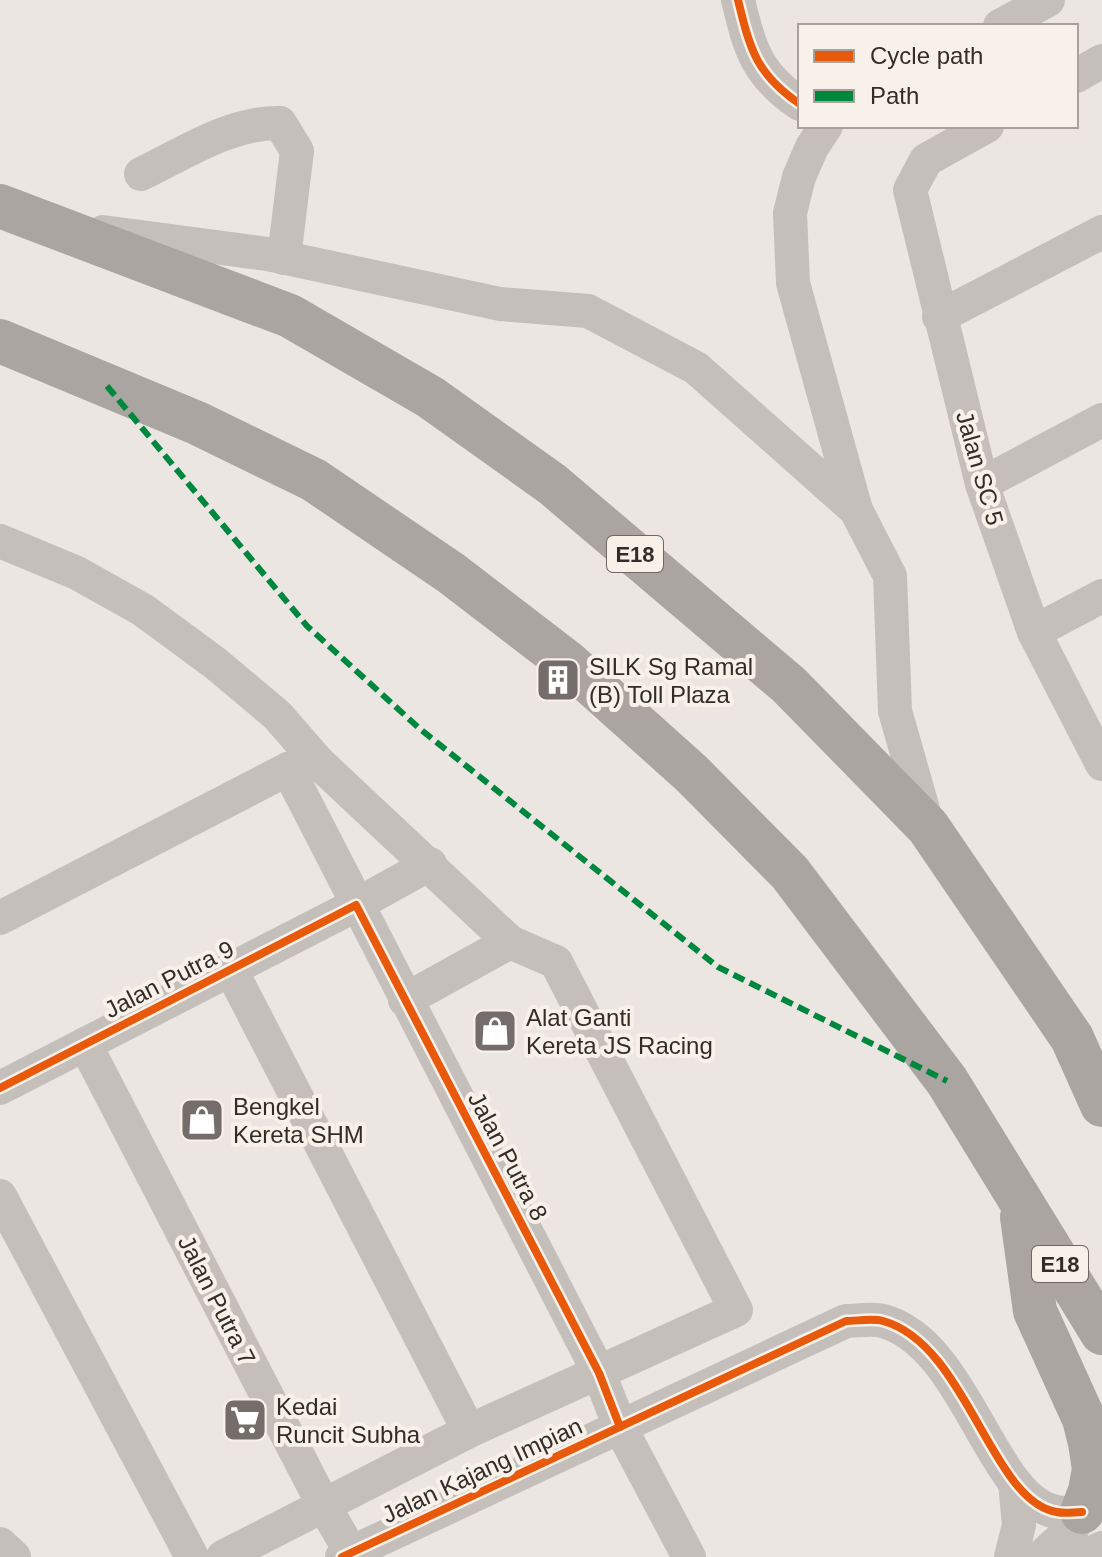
<svg xmlns="http://www.w3.org/2000/svg" width="1102" height="1557" font-family="Helvetica,sans-serif">
<rect width="100%" height="100%" fill="#ebe6e1"/>
<g fill="none" stroke-linecap="round" stroke-linejoin="round">
<g stroke="#c4bfbb" stroke-width="34">
<path d="M738 0C750 49 756 74 800 104"/>
<polyline points="1000,26 1048,0"/>
<polyline points="1076,76 1102,61"/>
<polyline points="826,126 812,147 799,177 790,213 793,283 856,510"/>
<polyline points="987,126 926,160 910,190 982,484 1034,632 1102,764"/>
<path d="M141 174C185 153 231 122 280 123L297 151 284 258"/>
<polyline points="103,232 267,254 500,304 588,311 696,368 856,510 890,576 895,711 928,827"/>
<polyline points="939,317 1102,232"/>
<polyline points="982,484 1102,420"/>
<polyline points="0,541 77,573 143,610 215,663 277,715 318,762"/>
<polyline points="1034,632 1102,596"/>
<polyline points="288,769 599,1373 620,1427 689,1557"/>
<polyline points="0,918 288,769 318,762 510,942 405,1000"/>
<polyline points="231,970 469,1431"/>
<polyline points="85,1044 324,1506 352,1554"/>
<polyline points="0,1088 356,905 430,864"/>
<polyline points="0,1196 192,1557"/>
<polyline points="0,1544 14,1557"/>
<polyline points="223,1557 469,1431 736,1310 556,962 510,942"/>
<path d="M342 1557 846 1321C857 1321 872 1318 883 1321 967 1344 991 1502 1057 1512 1065 1514 1074 1512 1082 1512"/>
<polyline points="1011,1557 1019,1525 1015,1483"/>
<polyline points="1041,1557 1072,1529 1082,1512"/>
<polyline points="1083,1557 1102,1548"/>
</g>
<g stroke="#aaa5a0" stroke-width="44">
<polyline points="0,206 290,316 430,397 552,484 789,685 928,827 1072,1038 1102,1105"/>
<polyline points="0,341 197,423 314,480 451,573 567,662 692,774 790,873 947,1081 1102,1333"/>
<polyline points="1022,1217 1035,1311 1084,1419 1090,1443 1094,1469 1090,1491 1082,1512"/>
</g>
<polyline stroke="#00873e" stroke-width="6" stroke-dasharray="12 6" stroke-linecap="butt" points="107,386 307,626 420,729 718,967 947,1081"/>
<g stroke="#f7f1e9" stroke-width="13">
<g id="cycleway">
<path d="M738 0C750 49 756 74 800 104"/>
<polyline points="0,1088 356,905 599,1373 620,1427"/>
<path d="M342 1557 846 1321C857 1321 872 1318 883 1321 967 1344 991 1502 1057 1512 1065 1514 1074 1512 1082 1512"/>
</g>
</g>
<use href="#cycleway" stroke="#e8590c" stroke-width="8"/>
</g>
<defs>
<g id="building-square" transform="scale(2.3)"><rect x="-9" y="-9" width="18" height="18" rx="4" fill="#746d69" stroke="#f7f1e9"/><path d="M-4-6H4V6H1V3H-1V6H-4ZM-2.5-4.3h1.7v1.8h-1.7ZM.8-4.3h1.7v1.8H.8ZM-2.5-1h1.7V.8h-1.7ZM.8-1h1.7V.8H.8Z" fill="#fff"/></g>
<g id="shop-square" transform="scale(2.3)"><rect x="-9" y="-9" width="18" height="18" rx="4" fill="#746d69" stroke="#f7f1e9"/><path d="M-5-2.5h2.3a2.7 3.5 0 0 1 5.4 0H5L5.5 6h-11ZM-1.5-2.5h3a1.5 2.3 0 0 0-3 0Z" fill="#fff"/></g>
<g id="supermarket-square" transform="scale(2.3)"><rect x="-9" y="-9" width="18" height="18" rx="4" fill="#746d69" stroke="#f7f1e9"/><path d="M-6-5.5h2.5l.6 2H6L4.5 2H-2.5L-4.4-4H-6ZM-1.5 3.2a1.3 1.3 0 1 0 .1 0ZM3 3.2a1.3 1.3 0 1 0 .1 0Z" fill="#fff"/></g>
</defs>
<g fill-rule="evenodd">
<use href="#building-square" x="558" y="680"/>
<use href="#shop-square" x="495" y="1031"/>
<use href="#shop-square" x="202" y="1120"/>
<use href="#supermarket-square" x="245" y="1420"/>
</g>
<g text-anchor="middle" dominant-baseline="central" stroke-width="8" stroke-linejoin="round" paint-order="stroke">
<g fill="#f7f1e9" stroke="#6e6763" stroke-width="2">
<rect x="607" y="536" width="56" height="36" rx="6"/>
<rect x="1032" y="1246" width="56" height="36" rx="6"/>
</g>
<g font-size="22" font-weight="bold" fill="#342c29">
<text x="635" y="554">E18</text>
<text x="1060" y="1264">E18</text>
</g>
<g font-size="24" fill="#342c29" stroke="#f7f1e9">
<text transform="translate(980 468) rotate(74)">Jalan SC 5</text>
<text transform="translate(169 979) rotate(-27)">Jalan Putra 9</text>
<text transform="translate(508 1156) rotate(62)">Jalan Putra 8</text>
<text transform="translate(217 1300) rotate(63)">Jalan Putra 7</text>
<text transform="translate(482 1470) rotate(-25)">Jalan Kajang Impian</text>
</g>
<g font-size="24" fill="#342c29" stroke="#f7f1e9" text-anchor="start">
<text x="589" y="666">SILK Sg Ramal<tspan x="589" dy="28">(B) Toll Plaza</tspan></text>
<text x="526" y="1017">Alat Ganti<tspan x="526" dy="28">Kereta JS Racing</tspan></text>
<text x="233" y="1106">Bengkel<tspan x="233" dy="28">Kereta SHM</tspan></text>
<text x="276" y="1406">Kedai<tspan x="276" dy="28">Runcit Subha</tspan></text>
</g>
</g>
<rect x="798" y="24" width="280" height="104" fill="#f7f1e9" stroke="#a9a29c" stroke-width="2"/>
<rect x="814" y="50" width="40" height="12" fill="#e8590c" stroke="#a9a29c" stroke-width="2"/>
<text x="870" y="64" font-size="24" fill="#342c29">Cycle path</text>
<rect x="814" y="90" width="40" height="12" fill="#00873e" stroke="#a9a29c" stroke-width="2"/>
<text x="870" y="104" font-size="24" fill="#342c29">Path</text>
</svg>
